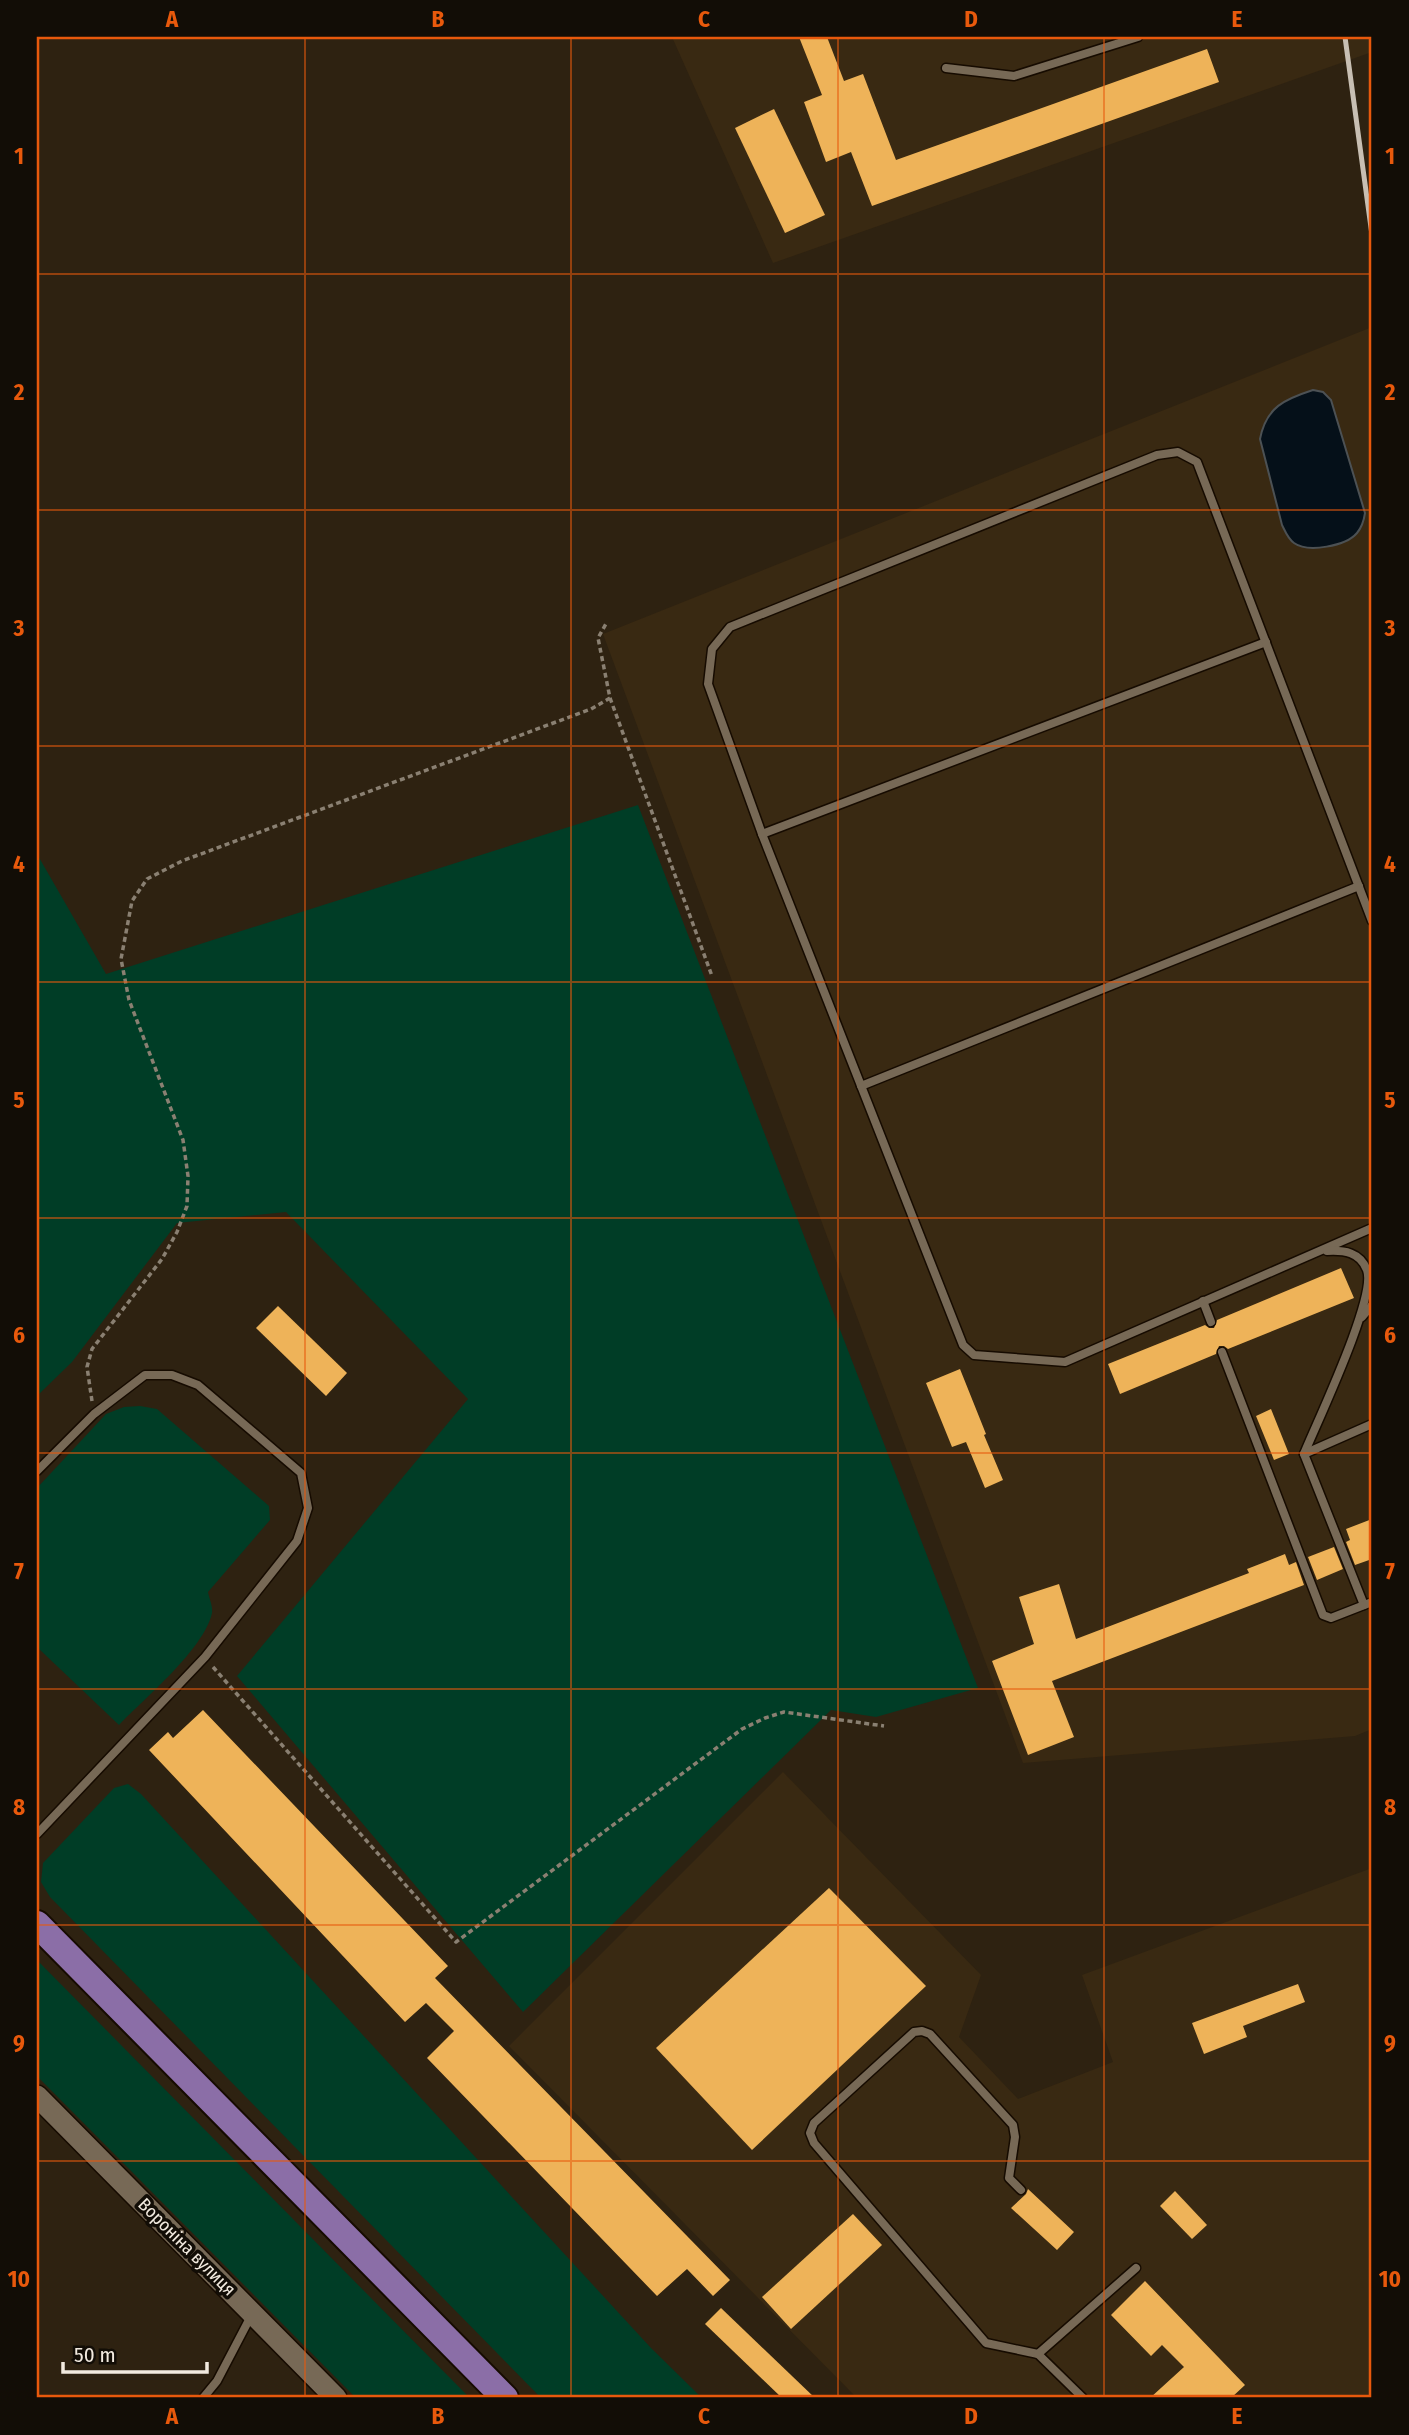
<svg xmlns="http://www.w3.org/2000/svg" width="1409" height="2435" font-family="'Fira Sans Condensed',sans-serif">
<rect width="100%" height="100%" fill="#2e2211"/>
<g fill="#392912">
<polygon points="672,37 1372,37 1372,52 773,263"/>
<polygon points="1372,327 1372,1729 1355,1736 1023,1763 603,634"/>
<polygon points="783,1772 981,1975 959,2037 1018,2099 1113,2062 1082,1975 1372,1868 1372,2398 857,2398 509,2046"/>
</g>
<g fill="#003d26">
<polygon points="638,805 978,1688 876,1717 831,1710 523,2012 237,1676 468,1399 286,1212 177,1223 72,1362 37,1396 37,854 106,974"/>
<path d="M140 1406 157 1409 269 1506 270 1520 208 1592C209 1598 213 1606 212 1613 204 1649 145 1698 119 1725L37 1647V1488L106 1414 124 1407Z"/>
<polygon points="128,1784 141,1794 651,2348 702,2398 541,2398 50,1897 41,1882 43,1863 114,1788"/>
<polygon points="37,1960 455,2383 470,2398 356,2398 37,2076"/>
</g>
<path fill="#051019" stroke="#4c5154" stroke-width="2" d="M1313 390 1323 392 1331 400 1365 513C1364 520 1362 527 1357 533 1346 546 1308 553 1294 543 1288 539 1285 531 1282 525L1260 439C1266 407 1285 399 1313 390Z"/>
<g fill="#eeb359">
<polygon points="799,37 827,37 844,81 863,74 896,160 1207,49 1219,82 872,206 851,152 826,162 804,102 822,95"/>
<polygon points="774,109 825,215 785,233 735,128"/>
<polygon points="1341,1268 1354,1298 1228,1349 1224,1346 1219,1346 1216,1354 1120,1394 1108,1364 1205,1325 1209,1328 1214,1328 1217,1320"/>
<polygon points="278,1306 347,1373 326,1396 256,1328"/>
<polygon points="960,1369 986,1434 984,1435 1003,1480 985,1488 966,1442 952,1447 926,1383"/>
<polygon points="1271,1409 1289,1454 1274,1460 1256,1416"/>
<polygon points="1372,1519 1372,1559 1355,1565 1346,1542 1350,1540 1346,1529"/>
<polygon points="1334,1547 1343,1569 1317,1580 1308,1557"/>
<polygon points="1285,1554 1289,1565 1296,1562 1304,1585 1052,1681 1074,1737 1028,1755 992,1661 1034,1644 1019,1597 1059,1584 1076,1639 1249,1573 1247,1569"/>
<polygon points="203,1710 448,1966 435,1978 730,2280 713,2296 687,2269 657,2296 427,2058 454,2031 426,2003 405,2022 149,1750 168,1732 173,1738"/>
<polygon points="829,1888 926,1986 752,2150 656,2048"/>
<polygon points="1298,1984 1305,2002 1243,2026 1247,2037 1204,2054 1192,2023"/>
<polygon points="1028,2189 1074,2232 1057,2250 1011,2208 1026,2194"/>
<polygon points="1175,2191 1207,2225 1192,2239 1160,2206"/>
<polygon points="853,2214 882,2245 791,2329 762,2297"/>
<polygon points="1145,2281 1245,2385 1231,2398 1150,2398 1184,2367 1162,2345 1151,2356 1111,2315"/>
<polygon points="721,2308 815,2398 782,2398 705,2324"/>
</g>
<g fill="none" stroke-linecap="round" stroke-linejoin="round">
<g stroke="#160b00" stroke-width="11">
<g id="service">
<polyline points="946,68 1014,76 1138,37"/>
<polyline points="762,834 1266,642"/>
<polyline points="1372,921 1197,462 1178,452 1157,455 730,627 712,649 708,684 762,834 963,1345 974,1355 1065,1362 1372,1228"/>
<polyline points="861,1086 1359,886"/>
<path d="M1327 1251C1344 1250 1360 1252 1367 1270 1377 1297 1317 1422 1304 1454L1364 1605"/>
<polyline points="1203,1301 1211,1322"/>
<polyline points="1362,1317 1372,1305"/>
<polyline points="1222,1352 1323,1615 1331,1618 1372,1602"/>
<polyline points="1304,1454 1372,1424"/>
<polyline points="37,1471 94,1414 145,1375 172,1375 198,1385 301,1473 308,1508 297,1541 205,1657 37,1834"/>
<polyline points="1021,2190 1009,2178 1015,2137 1013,2125 930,2034 922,2031 914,2032 814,2123 810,2133 814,2143 986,2343 1038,2354 1083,2398"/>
<polyline points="1038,2354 1136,2268"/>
<polyline points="203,2398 217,2381 251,2316"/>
</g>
</g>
<g stroke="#160b00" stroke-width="24">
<polyline id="tertiary" points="37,2096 336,2398"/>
</g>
<g stroke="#160b00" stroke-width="30">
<polyline id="trunk" points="37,1924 505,2398"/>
</g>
<g stroke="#8a8072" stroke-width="3.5" stroke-dasharray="5 3.5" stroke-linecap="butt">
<polyline points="610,698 712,976"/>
<polyline points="92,1401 87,1367 92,1349 162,1259 177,1232 187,1206 188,1176 183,1140 129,1000 121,959 132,901 147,879 182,861 591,709 610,698 598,638 607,622"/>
<polyline points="213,1667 456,1942 742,1729 765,1718 784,1712 884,1726"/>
</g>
<use href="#service" stroke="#776956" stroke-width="8"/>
<use href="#tertiary" stroke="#776956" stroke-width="21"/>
<use href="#trunk" stroke="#8b6ea7" stroke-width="26"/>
<polyline stroke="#c8bfb3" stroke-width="5" points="1345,37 1372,235"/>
</g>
<path fill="none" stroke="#e8590c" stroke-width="2" stroke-opacity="0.55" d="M305 37V2398M571 37V2398M838 37V2398M1104 37V2398M37 274H1372M37 510H1372M37 746H1372M37 982H1372M37 1218H1372M37 1453H1372M37 1689H1372M37 1925H1372M37 2161H1372"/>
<g text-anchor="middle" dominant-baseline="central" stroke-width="7" stroke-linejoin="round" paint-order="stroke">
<g font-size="18" fill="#f2eadf" stroke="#120d06">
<text transform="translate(187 2247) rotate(45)">Вороніна вулиця</text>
</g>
</g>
<rect width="1409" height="2435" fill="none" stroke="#120d06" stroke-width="77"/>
<path d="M63 2362v10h144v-10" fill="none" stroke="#f2eadf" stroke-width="3.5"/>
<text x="74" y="2362" font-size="21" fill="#f2eadf" stroke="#120d06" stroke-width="5" paint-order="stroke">50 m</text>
<rect x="38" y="38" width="1332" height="2358" fill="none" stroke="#e8590c" stroke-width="2.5"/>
<g font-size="23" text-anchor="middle" font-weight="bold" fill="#e8590c">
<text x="172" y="27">A</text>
<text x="438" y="27">B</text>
<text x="704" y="27">C</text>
<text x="971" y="27">D</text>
<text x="1237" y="27">E</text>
<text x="19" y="164">1</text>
<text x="1390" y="164">1</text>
<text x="19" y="400">2</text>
<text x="1390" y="400">2</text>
<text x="19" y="636">3</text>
<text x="1390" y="636">3</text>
<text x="19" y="872">4</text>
<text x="1390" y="872">4</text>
<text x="19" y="1108">5</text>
<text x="1390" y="1108">5</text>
<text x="19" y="1343">6</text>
<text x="1390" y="1343">6</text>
<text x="19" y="1579">7</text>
<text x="1390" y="1579">7</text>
<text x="19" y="1815">8</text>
<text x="1390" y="1815">8</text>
<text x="19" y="2051">9</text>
<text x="1390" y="2051">9</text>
<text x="19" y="2287">10</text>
<text x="1390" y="2287">10</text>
<text x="172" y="2424">A</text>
<text x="438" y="2424">B</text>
<text x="704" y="2424">C</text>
<text x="971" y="2424">D</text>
<text x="1237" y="2424">E</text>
</g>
</svg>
